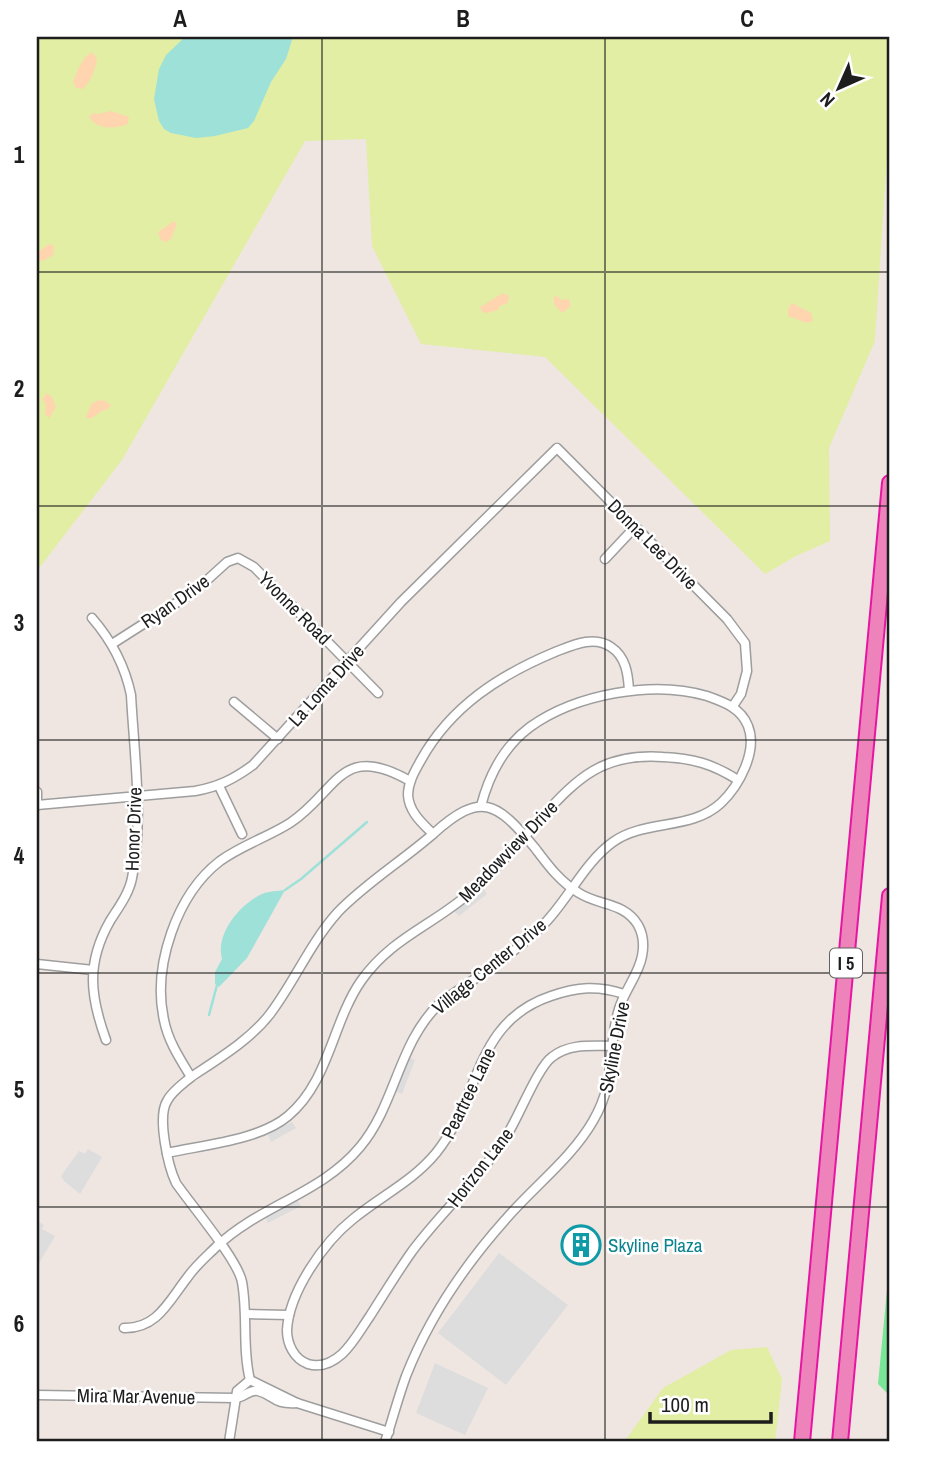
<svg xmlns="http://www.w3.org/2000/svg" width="927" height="1479" font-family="'Archivo Narrow',sans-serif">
<rect width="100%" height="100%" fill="#efe6e2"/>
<g fill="#e1eea3">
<polygon points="37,37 890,37 890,108 875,341 829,448 830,541 796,556 765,574 545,357 421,344 372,246 366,139 305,141 122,460 40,567 37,568"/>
<polygon points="767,1347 782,1379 775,1442 624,1442 663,1388 731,1350"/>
</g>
<g fill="#ffd5b0">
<path d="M92 52 97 58C96 68 91 82 83 89L76 88 73 82C77 72 81 58 92 52Z"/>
<path d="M111 111 129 117 128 124C115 129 97 130 89 117L93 113 98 114Z"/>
<polygon points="174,221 177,224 171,239 166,242 161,240 158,232"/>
<polygon points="49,244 54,246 53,255 43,261 38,260 37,253"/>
<polygon points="503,293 509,296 508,303 500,306 498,310 487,313 482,312 480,307"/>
<polygon points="557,296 561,300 569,299 571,306 562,313 554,304 554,297"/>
<polygon points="792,303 811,313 813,321 807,323 788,316 788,309"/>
<polygon points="47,393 52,397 56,407 49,418 45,414 46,405 42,399"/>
<path d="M100 400 105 401 111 405 108 409C99 410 96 418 88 419L86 416 92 403Z"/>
</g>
<polygon fill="#79e597" points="890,1259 890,1396 878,1384"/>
<g fill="#ddd">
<polygon points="483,888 487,894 459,916 454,911"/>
<polygon points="408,1057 415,1060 402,1094 394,1091"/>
<polygon points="292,1122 296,1128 271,1142 268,1135"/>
<polygon points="88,1149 102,1157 80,1194 64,1181 61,1176 79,1151 85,1154"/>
<polygon points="297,1199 301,1206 268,1223 265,1216"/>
<polygon points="37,1221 44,1225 42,1229 55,1236 38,1265"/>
<polygon points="499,1253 568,1305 506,1385 438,1333"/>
<polygon points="435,1363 488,1388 465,1435 416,1413"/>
</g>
<g fill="#9ee1d9">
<polygon points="185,37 293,37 286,59 271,82 254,121 248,128 215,136 196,138 171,133 164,129 159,121 154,99 159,69 166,55"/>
<path d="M285 890 247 958 219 987 215 984V972L222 959C215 934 240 904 262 894 269 891 278 891 285 890Z"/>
</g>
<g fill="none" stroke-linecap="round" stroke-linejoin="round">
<g stroke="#9ee1d9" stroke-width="2.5">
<polyline points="285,890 301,879 367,822"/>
<polyline points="209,1015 217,985"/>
</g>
<g stroke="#9e9e9e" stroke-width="11">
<g id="street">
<polyline points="605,559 635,527"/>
<path d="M92 618C112 641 125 666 131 695 134 752 144 824 132 878 129 894 118 908 110 921 86 963 90 996 106 1040"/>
<polyline points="112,644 195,591 227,562 238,558 254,567 378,693"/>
<polyline points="234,702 278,739"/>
<path d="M410 781C340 741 338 791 290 823 268 837 242 845 220 861 177 894 152 966 164 1020 168 1041 180 1059 191 1077 218 1059 250 1040 270 1014 295 981 310 943 338 912 366 883 402 861 433 834"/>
<polyline points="219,786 242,834"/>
<polyline points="37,792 37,805"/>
<path d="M37 805 195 791C218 787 234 779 253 765L401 602 557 448 727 619 745 643 747 671 741 694 733 706"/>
<polyline points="37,964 93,970"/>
<path d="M613 1046C592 1046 570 1043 552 1057 538 1067 519 1116 507 1135 481 1177 443 1210 413 1250 398 1271 384 1294 370 1316 361 1329 353 1344 342 1354 332 1363 321 1368 308 1364 294 1359 287 1344 287 1330 289 1292 324 1242 353 1219 381 1196 413 1181 436 1153 481 1098 473 1022 551 996 577 987 598 985 624 994"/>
<path d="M191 1077C183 1084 172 1091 167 1101 157 1117 168 1166 176 1183 191 1205 238 1260 242 1282 248 1315 242 1348 250 1380"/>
<path d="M167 1153C203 1145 260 1140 288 1116 329 1082 332 1023 361 981 392 937 434 925 472 891 497 869 519 843 541 818 579 776 604 753 663 757 692 758 713 764 738 780"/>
<polyline points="246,1314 289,1315"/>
<path d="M124 1328C157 1329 169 1301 187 1278 195 1266 206 1257 216 1247 260 1205 321 1194 360 1147 396 1104 398 1043 440 1003 475 978 515 954 545 923 569 898 585 862 613 842 645 819 691 831 721 803 739 786 758 751 748 726 741 708 724 702 707 696 653 680 576 694 530 727 503 747 489 775 481 806"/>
<path d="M37 1395 235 1398C244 1398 249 1389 258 1391 275 1395 273 1405 297 1403"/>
<polyline points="229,1442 237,1391 250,1380 297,1403 389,1432"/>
<path d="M385 1442C392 1421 398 1398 406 1376 428 1320 465 1265 505 1220 533 1187 571 1159 593 1121 618 1078 606 1051 619 1009 624 991 639 974 642 956 644 946 643 934 638 925 624 902 599 906 579 893 560 882 548 865 535 848 496 801 481 791 433 834 422 823 409 812 408 795 408 782 415 771 421 760 451 706 500 675 555 652 573 645 594 635 611 647 626 657 628 674 629 690"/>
</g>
</g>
<g stroke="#e616a3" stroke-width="18">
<g id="highway">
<polyline points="802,1442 890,483"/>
<polyline points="840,1442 890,896"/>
</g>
</g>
<use href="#street" stroke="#fff" stroke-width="8"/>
<use href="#highway" stroke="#ed83ba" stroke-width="14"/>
</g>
<path fill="none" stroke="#1d1d1d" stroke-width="2" stroke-opacity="0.55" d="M322 37V1442M605 37V1442M37 272H890M37 506H890M37 740H890M37 973H890M37 1207H890"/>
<defs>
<g id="building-ring" transform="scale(2.0125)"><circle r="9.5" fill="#fff" stroke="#0f9aa8" stroke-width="1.5"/><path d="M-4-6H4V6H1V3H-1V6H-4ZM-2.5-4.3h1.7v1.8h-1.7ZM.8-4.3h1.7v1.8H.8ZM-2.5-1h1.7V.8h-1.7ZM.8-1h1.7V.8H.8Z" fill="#0f9aa8"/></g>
</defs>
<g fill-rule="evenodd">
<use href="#building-ring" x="581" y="1245"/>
</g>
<g text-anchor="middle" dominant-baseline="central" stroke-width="5" stroke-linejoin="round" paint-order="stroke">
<rect fill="#fff" stroke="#616161" stroke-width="2" x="830" y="948.5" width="32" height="29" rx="5"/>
<g font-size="18" font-weight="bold" fill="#1d1d1d">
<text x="846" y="963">I 5</text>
</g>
<g font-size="19" fill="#1d1d1d" stroke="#fff">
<text transform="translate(653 544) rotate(45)">Donna Lee Drive</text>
<text transform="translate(175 601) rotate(-35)">Ryan Drive</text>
<text transform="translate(295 608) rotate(45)">Yvonne Road</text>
<text transform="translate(326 685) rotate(-48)">La Loma Drive</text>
<text transform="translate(133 829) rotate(-88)">Honor Drive</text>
<text transform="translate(508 851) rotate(-46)">Meadowview Drive</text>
<text transform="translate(489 966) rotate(-39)">Village Center Drive</text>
<text transform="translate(614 1047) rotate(-79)">Skyline Drive</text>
<text transform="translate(468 1093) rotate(-64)">Peartree Lane</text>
<text transform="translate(480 1167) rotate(-52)">Horizon Lane</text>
<text transform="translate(136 1396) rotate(1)">Mira Mar Avenue</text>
</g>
<g font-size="19" fill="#0d838f" stroke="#fff" text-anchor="start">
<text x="608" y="1245">Skyline Plaza</text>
</g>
</g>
<rect width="927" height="1479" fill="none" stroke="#ffffff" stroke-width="77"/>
<g transform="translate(839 88) rotate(225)" stroke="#ffffff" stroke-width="5" paint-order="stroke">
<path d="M0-5L12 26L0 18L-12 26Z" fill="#1d1d1d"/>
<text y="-10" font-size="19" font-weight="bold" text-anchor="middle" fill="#1d1d1d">N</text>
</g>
<path d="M650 1412v10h121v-10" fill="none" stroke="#1d1d1d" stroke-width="3.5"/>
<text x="661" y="1412" font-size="21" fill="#1d1d1d" stroke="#ffffff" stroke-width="5" paint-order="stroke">100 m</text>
<rect x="38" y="38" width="850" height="1402" fill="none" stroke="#1d1d1d" stroke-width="2.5"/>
<g font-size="23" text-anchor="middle" font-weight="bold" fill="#1d1d1d">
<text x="180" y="27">A</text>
<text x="463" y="27">B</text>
<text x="747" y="27">C</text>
<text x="19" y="163">1</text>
<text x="19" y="397">2</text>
<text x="19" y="631">3</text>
<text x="19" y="864">4</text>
<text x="19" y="1098">5</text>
<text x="19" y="1332">6</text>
</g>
</svg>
